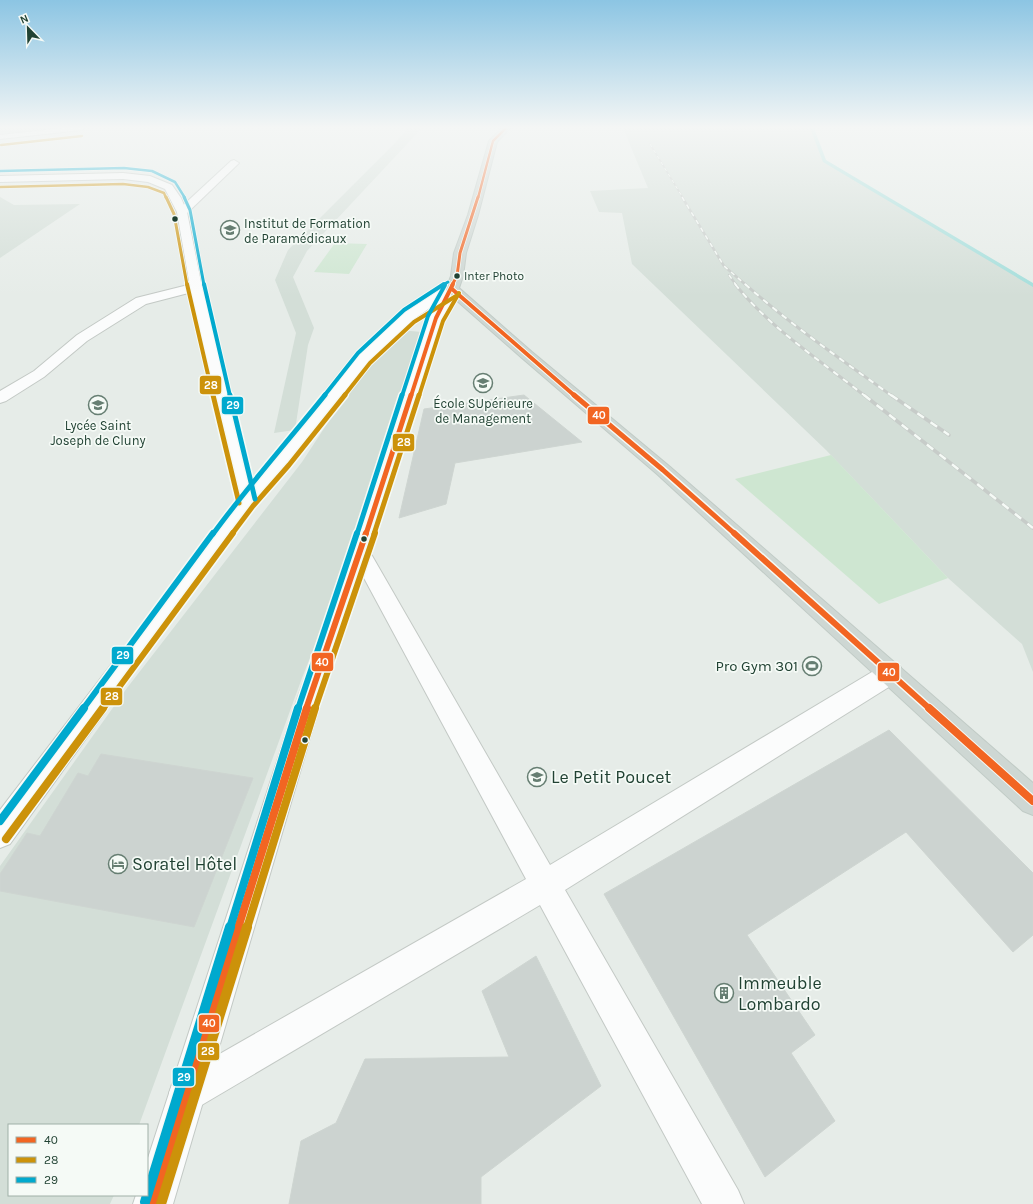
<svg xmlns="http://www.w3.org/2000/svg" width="1033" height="1204" font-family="Karla,sans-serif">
<rect width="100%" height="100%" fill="#e6ece8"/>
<g fill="#d3ded7">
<polygon points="0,128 57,128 0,134"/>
<polygon points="408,128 422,128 307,251 293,277 314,328 308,345 295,430 274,433 296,333 275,280 288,250 393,145"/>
<polygon points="623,128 813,128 825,161 1033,285 1033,672 1022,644 948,578 826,450 632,264 622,213 599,212 590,191 648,188"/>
<polygon points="0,197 14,205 80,204 0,258"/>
<polygon points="399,330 422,332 375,494 302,678 139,1125 9,1125 9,1195 114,1195 110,1204 0,1204 0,866 127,688 302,462 369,360"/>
</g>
<g fill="#cee6d1">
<polygon points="335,243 367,244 349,274 314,272"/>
<polygon points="831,455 948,578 879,604 735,479"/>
</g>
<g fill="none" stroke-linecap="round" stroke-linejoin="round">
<polygon fill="#a3dedb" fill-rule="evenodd" points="810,128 814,128 826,160 1033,283 1033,287 823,162"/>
</g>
<g fill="#ccd3d0" stroke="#ced5d1">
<polygon points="524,395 582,442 455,463 446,504 399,518 424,409"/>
<polygon points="889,730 1033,873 1033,935 1013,952 906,832 747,935 815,1035 791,1053 835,1121 765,1177 604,894"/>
<polygon points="101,754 253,778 194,927 0,891 0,874 27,833 40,836 78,773 88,776"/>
<polygon points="536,956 601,1086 481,1177 481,1204 289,1204 301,1141 336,1123 365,1059 509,1057 482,991"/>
</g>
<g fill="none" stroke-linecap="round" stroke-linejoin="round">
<g stroke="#c3c9c5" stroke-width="2">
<g id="minor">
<polygon points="234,160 239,163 237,165 186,214 178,214 177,212 178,210 231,161"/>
<polygon points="196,283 200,284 202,287 200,290 146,304 87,341 44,377 6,401 0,403 0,391 34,371 77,335 136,298"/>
<polygon points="360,545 367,547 550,865 882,666 891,663 900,666 903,673 900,680 565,890 738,1190 744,1204 702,1204 540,905 200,1106 187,1111 174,1106 169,1093 174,1080 526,879 350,552 353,547"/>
</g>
</g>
<g stroke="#c3c9c5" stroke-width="2">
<g id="tertiary">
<polygon points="63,128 85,128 81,130 0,139 0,135"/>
<polygon points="123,173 150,176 172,185 181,198 187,212 202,287 252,483 277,456 359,355 404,313 446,286 457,286 458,289 443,318 370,552 322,697 173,1204 133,1204 136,1195 147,1195 147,1161 298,697 350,552 429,318 437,303 414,319 369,361 289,464 254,505 10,844 0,848 0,810 237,500 190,287 177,212 165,189 148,182 123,179 0,182 0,176"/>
</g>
</g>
<g stroke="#c1cbc6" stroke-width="2">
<polygon id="primary" points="502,128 510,128 497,142 478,215 466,253 463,276 459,288 532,352 669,466 1033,783 1033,815 1023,811 657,474 522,358 447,292 446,289 451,276 454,253 468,215 489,141"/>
</g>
<use href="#minor" fill="#fbfcfc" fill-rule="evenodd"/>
<use href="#tertiary" fill="#fbfcfc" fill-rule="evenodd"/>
<use href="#primary" fill="#ced7d3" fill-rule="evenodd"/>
<g stroke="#c7ccc9" stroke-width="1.5">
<polyline id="rail-far3" points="650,144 683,198"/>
</g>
<g stroke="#c7ccc9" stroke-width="2.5">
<g id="rail-far2">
<polyline points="682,197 724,266 746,285"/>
<polyline points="729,275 736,285"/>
</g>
</g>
<g stroke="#c7ccc9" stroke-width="3">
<g id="rail-far1">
<path d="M735 284C770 328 821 361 865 396"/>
<path d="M745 284C791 325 842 360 892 396"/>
</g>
</g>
<g stroke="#c7ccc9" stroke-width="3.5">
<g id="rail">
<polyline points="864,395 1033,528"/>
<polyline points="891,395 949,435"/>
</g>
</g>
<use href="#rail-far3" stroke="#f5faf6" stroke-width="1" stroke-dasharray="3.5" stroke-linecap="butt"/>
<use href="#rail-far2" stroke="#f5faf6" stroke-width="1.5" stroke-dasharray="4.5" stroke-linecap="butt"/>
<use href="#rail-far1" stroke="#f5faf6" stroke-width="2" stroke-dasharray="6" stroke-linecap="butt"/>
<use href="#rail" stroke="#f5faf6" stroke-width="2.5" stroke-dasharray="8" stroke-linecap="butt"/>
<g stroke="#f5faf6" stroke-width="3.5">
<polyline id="bus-1-far6" points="478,198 493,141 506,128"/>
</g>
<g stroke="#f5faf6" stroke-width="4.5">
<polyline id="bus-1-far5" points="452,285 457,276 460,253 478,197"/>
</g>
<g stroke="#f5faf6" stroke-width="6">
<g id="bus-1-far4">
<polyline points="452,289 575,396"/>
<polyline points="411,396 436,318 453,284"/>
</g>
</g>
<g stroke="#f5faf6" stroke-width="8">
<g id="bus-1-far3">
<polyline points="574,395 663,470 735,534"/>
<polyline points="366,534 411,395"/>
</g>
</g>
<g stroke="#f5faf6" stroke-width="9">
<g id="bus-1-far2">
<polyline points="734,533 930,709"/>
<polyline points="306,709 366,533"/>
</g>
</g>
<g stroke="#f5faf6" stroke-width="10">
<g id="bus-1-far1">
<polyline points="929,708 1033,801"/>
<polyline points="238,928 307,708"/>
</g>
</g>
<g stroke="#f5faf6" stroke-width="12">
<polyline id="bus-1" points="153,1204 239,927"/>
</g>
<g stroke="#f5faf6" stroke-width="3.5">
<g id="bus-2-far6">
<polyline points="1,145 82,136"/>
<polyline points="0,187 123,184 148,187 164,193 166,198"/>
</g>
</g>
<g stroke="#f5faf6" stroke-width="4.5">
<polyline id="bus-2-far5" points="166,197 174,214 187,285"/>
</g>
<g stroke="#f5faf6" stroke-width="6">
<g id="bus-2-far4">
<polyline points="187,284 213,396"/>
<polyline points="344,396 370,363 414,322 456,296"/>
<polyline points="419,396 443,321 459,293"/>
</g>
</g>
<g stroke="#f5faf6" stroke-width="8">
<g id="bus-2-far3">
<polyline points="213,395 239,503"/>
<polyline points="232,534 253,506 289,465 345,395"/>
<polyline points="374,534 419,395"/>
</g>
</g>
<g stroke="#f5faf6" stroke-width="9">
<g id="bus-2-far2">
<polyline points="103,709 233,533"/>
<polyline points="315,709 375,533"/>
</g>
</g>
<g stroke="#f5faf6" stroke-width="10">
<g id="bus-2-far1">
<polyline points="6,839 103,708"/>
<polyline points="247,928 315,708"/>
</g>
</g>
<g stroke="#f5faf6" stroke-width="12">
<polyline id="bus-2" points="161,1204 247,927"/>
</g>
<g stroke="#f5faf6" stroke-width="3.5">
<polyline id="bus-3-far6" points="0,171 124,168 152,171 175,182 185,198"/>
</g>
<g stroke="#f5faf6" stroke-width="4.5">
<g id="bus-3-far5">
<polyline points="184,197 190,210 204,285"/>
<polyline points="443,285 448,282"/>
</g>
</g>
<g stroke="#f5faf6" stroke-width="6">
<g id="bus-3-far4">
<polyline points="204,284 230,396"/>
<polyline points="324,396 358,353 404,310 444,284"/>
<polyline points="402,396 428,316 445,285"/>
</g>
</g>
<g stroke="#f5faf6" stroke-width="8">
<g id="bus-3-far3">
<polyline points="230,395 255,499"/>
<path d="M213 534C248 486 288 441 325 395"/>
<polyline points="357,534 402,395"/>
</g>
</g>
<g stroke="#f5faf6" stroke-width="9">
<g id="bus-3-far2">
<polyline points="83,709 213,533"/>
<polyline points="298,709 357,533"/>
</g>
</g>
<g stroke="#f5faf6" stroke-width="10">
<g id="bus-3-far1">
<polyline points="0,821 84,708"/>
<polyline points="230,928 298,708"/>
</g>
</g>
<g stroke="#f5faf6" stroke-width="12">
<polyline id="bus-3" points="145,1202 230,927"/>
</g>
<use href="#bus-1-far6" stroke="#f26522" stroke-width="2.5"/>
<use href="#bus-1-far5" stroke="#f26522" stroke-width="3"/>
<use href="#bus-1-far4" stroke="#f26522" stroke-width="4"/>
<use href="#bus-1-far3" stroke="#f26522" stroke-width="5"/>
<use href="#bus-1-far2" stroke="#f26522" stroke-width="6"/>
<use href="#bus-1-far1" stroke="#f26522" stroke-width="8"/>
<use href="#bus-1" stroke="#f26522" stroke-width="10"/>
<use href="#bus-2-far6" stroke="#cc920a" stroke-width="2.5"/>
<use href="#bus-2-far5" stroke="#cc920a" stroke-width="3"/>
<use href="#bus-2-far4" stroke="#cc920a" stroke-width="4"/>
<use href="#bus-2-far3" stroke="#cc920a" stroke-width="5"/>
<use href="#bus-2-far2" stroke="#cc920a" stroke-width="6"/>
<use href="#bus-2-far1" stroke="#cc920a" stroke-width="8"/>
<use href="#bus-2" stroke="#cc920a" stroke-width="10"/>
<use href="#bus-3-far6" stroke="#00a9ce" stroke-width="2.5"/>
<use href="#bus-3-far5" stroke="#00a9ce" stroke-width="3"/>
<use href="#bus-3-far4" stroke="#00a9ce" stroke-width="4"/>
<use href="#bus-3-far3" stroke="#00a9ce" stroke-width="5"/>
<use href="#bus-3-far2" stroke="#00a9ce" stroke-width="6"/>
<use href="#bus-3-far1" stroke="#00a9ce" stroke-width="8"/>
<use href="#bus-3" stroke="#00a9ce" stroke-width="10"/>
</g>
<linearGradient id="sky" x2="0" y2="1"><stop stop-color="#8cc5e3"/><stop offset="0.43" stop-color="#f4f6f5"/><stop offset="1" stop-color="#f4f6f5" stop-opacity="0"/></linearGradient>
<rect width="1033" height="296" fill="url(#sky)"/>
<defs>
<g id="university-ring" transform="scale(1)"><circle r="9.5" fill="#f5faf6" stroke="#667e72" stroke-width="1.5"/><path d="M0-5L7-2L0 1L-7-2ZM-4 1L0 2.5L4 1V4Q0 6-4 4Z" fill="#667e72"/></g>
<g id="school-ring" transform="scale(1)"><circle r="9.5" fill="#f5faf6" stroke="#667e72" stroke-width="1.5"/><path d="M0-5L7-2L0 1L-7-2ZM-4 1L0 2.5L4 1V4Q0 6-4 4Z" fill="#667e72"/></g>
<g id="stadium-ring" transform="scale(1)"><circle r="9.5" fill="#f5faf6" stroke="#667e72" stroke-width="1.5"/><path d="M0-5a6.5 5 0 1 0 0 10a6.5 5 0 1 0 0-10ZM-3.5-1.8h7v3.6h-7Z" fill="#667e72"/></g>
<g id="hotel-ring" transform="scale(1)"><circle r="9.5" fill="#f5faf6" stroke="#667e72" stroke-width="1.5"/><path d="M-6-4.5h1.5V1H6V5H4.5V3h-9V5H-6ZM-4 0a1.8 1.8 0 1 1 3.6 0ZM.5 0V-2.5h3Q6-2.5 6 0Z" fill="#667e72"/></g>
<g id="building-ring" transform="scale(1)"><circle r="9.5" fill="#f5faf6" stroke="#667e72" stroke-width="1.5"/><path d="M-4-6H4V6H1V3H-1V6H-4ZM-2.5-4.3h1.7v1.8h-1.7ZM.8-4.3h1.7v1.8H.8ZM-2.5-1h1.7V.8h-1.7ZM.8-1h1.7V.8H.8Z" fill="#667e72"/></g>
</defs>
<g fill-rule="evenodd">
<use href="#university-ring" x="230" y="230"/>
<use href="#university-ring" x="483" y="383"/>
<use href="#school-ring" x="98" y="405"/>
<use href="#stadium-ring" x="812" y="666"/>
<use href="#school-ring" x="537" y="777"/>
<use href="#hotel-ring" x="118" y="864"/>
<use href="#building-ring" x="724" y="993"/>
</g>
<g fill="#214233" stroke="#f5faf6" stroke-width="1.5">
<circle cx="175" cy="219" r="3.5"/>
<circle cx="457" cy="276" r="3.5"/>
<circle cx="364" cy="539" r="3.5"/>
<circle cx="305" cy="740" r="3.5"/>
</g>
<g text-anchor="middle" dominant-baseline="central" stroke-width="3.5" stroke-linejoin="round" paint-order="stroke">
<g font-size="12" fill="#214233" stroke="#f5faf6" text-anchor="start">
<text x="464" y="276">Inter Photo</text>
</g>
<g font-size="13" fill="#214233" stroke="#f5faf6">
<text x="244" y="223" text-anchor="start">Institut de Formation<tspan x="244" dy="15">de Paramédicaux</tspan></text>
<text x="483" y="403">École SUpérieure<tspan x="483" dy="15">de Management</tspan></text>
<text x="98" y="425">Lycée Saint<tspan x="98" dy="15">Joseph de Cluny</tspan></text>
</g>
<g font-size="15" fill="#214233" stroke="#f5faf6" text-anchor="end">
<text x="798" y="666">Pro Gym 301</text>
</g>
<g font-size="18" fill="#214233" stroke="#f5faf6" text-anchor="start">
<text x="551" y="777">Le Petit Poucet</text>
<text x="132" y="864">Soratel Hôtel</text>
<text x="738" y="983">Immeuble<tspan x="738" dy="21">Lombardo</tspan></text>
</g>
</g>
<g stroke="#f5faf6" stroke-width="1.5">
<rect x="199" y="375" width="23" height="20" rx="4" fill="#cc920a"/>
<rect x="221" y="396" width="23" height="19" rx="4" fill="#00a9ce"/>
<rect x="587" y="406" width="23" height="19" rx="4" fill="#f26522"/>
<rect x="392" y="433" width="23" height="19" rx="4" fill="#cc920a"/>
<rect x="111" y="646" width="23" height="19" rx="4" fill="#00a9ce"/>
<rect x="311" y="652" width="23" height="20" rx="4" fill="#f26522"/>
<rect x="877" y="662" width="23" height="20" rx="4" fill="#f26522"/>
<rect x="100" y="687" width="23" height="19" rx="4" fill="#cc920a"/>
<rect x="198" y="1014" width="22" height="19" rx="4" fill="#f26522"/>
<rect x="197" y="1042" width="23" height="19" rx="4" fill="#cc920a"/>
<rect x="172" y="1067" width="23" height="20" rx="4" fill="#00a9ce"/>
</g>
<g font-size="11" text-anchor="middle" font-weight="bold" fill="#fff">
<text x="211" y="389">28</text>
<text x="233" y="409">29</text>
<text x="599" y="419">40</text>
<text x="404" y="446">28</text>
<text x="123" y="659">29</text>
<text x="322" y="666">40</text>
<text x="889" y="676">40</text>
<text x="112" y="700">28</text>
<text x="209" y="1027">40</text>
<text x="208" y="1055">28</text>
<text x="184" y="1081">29</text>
</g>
<rect x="8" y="1124" width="140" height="72" fill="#f5faf6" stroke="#a0b0a8"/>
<rect x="16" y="1137" width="20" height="6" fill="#f26522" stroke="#a0b0a8"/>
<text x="44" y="1144" font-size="12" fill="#214233">40</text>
<rect x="16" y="1157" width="20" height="6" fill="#cc920a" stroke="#a0b0a8"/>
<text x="44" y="1164" font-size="12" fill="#214233">28</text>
<rect x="16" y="1177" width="20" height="6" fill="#00a9ce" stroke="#a0b0a8"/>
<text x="44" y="1184" font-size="12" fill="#214233">29</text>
<g transform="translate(28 28) rotate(337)" stroke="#f5faf6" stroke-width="3" paint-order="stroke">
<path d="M0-3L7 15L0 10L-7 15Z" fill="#214233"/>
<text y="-6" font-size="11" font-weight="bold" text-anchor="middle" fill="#214233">N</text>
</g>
</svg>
